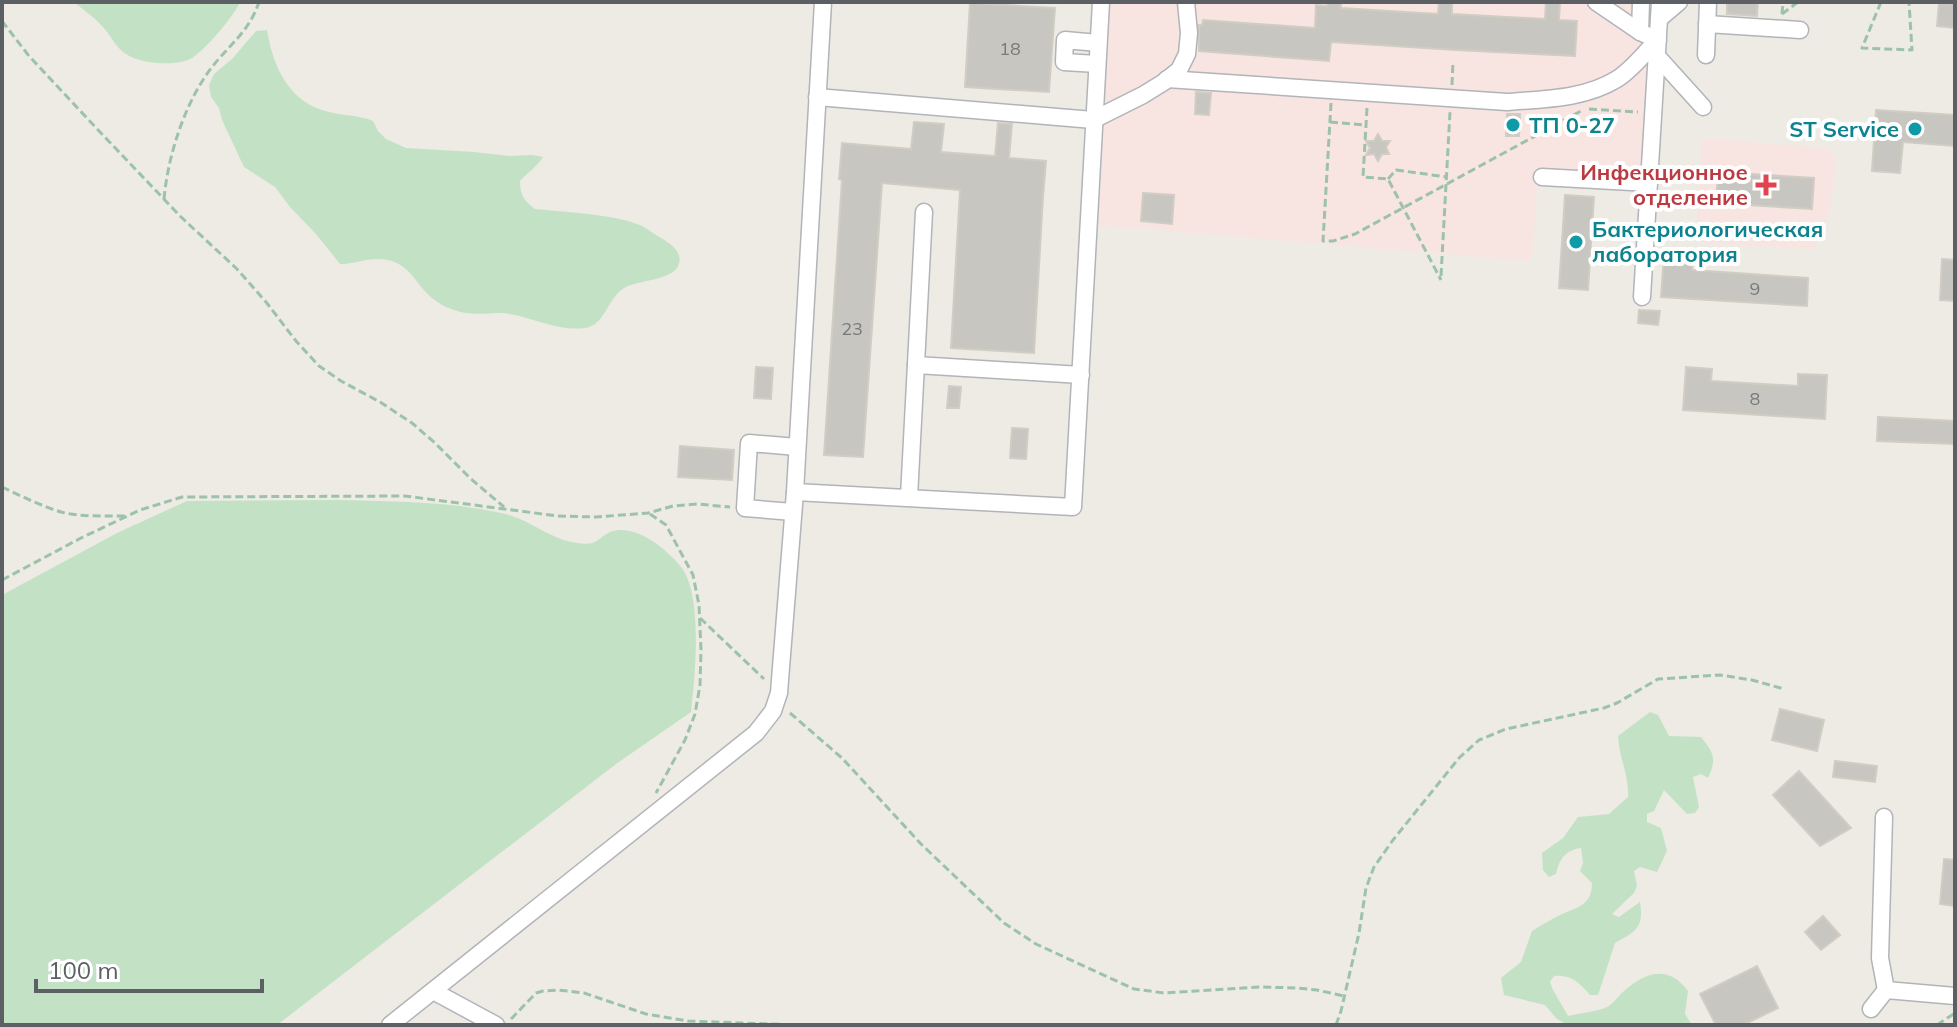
<svg xmlns="http://www.w3.org/2000/svg" width="1957" height="1027" font-family="Mulish,sans-serif">
<rect width="100%" height="100%" fill="#edebe4"/>
<g fill="#f8e5e2">
<polygon points="1109,2 1658,2 1647,168 1637,179 1538,172 1532,261 1097,225"/>
<polygon points="1702,138 1826,148 1837,158 1829,212 1814,249 1696,242"/>
</g>
<g fill="#c3e2c5">
<path d="M74 2H240C235 15 204 51 192 58 177 67 140 64 126 54 115 47 111 35 102 26 94 17 83 10 74 2Z"/>
<path d="M267 30C273 67 289 103 329 112 344 116 359 115 373 121L378 131 386 139 406 148 474 152 509 156 532 155 543 157C537 167 528 172 520 181 520 195 524 201 535 209 564 212 611 214 637 224 646 227 655 235 663 239 673 246 685 254 677 268 669 280 640 280 626 287 607 297 606 325 585 328 556 332 530 315 502 313 486 313 469 316 454 310 447 308 438 303 432 298 415 284 412 266 388 260 372 256 356 264 340 264L316 234 290 207 275 187 244 167 222 120 219 108 211 97 209 85 214 74 232 59 256 31Z"/>
<path d="M187 501C236 501 285 500 334 500 383 501 431 501 480 509 491 511 504 513 515 517 536 525 554 540 577 543 598 546 596 539 610 532 635 522 668 550 682 568 703 598 695 676 691 712L616 764 277 1025H2V595L117 533Z"/>
<path d="M1650 712 1658 715 1669 736 1701 737C1714 753 1717 759 1708 778L1701 774 1693 777 1699 807 1695 813 1687 814 1664 790 1654 811 1647 814V822L1661 828 1667 851 1657 872 1640 867 1634 871 1637 886 1634 893 1612 914 1619 917 1640 902C1644 928 1636 931 1615 943L1598 995H1590C1580 983 1571 974 1554 976L1550 982 1553 990 1568 1016C1580 1013 1594 1012 1605 1008 1613 1005 1618 996 1624 991 1646 971 1669 965 1688 991L1685 1014 1692 1025H1568L1557 1019 1545 1005 1504 995 1501 978 1521 962 1532 931C1542 925 1551 919 1562 914 1578 907 1592 905 1592 883L1580 871 1583 863 1581 848C1565 850 1559 860 1556 874L1549 877 1543 870 1542 853 1563 838 1578 817 1609 814 1628 797C1629 774 1619 758 1618 736Z"/>
</g>
<g fill="#c8c6c1" stroke="#d1cdc3" stroke-width="2">
<polygon points="1327,2 1341,2 1341,8 1438,14 1439,2 1452,2 1452,14 1545,19 1546,2 1560,2 1559,20 1577,21 1575,56 1456,50 1331,42 1329,61 1199,51 1199,25 1202,25 1203,20 1315,28 1316,5 1327,6"/>
<polygon points="1727,2 1758,2 1757,16 1727,14"/>
<polygon points="970,3 1055,8 1049,92 965,87"/>
<polygon points="1939,3 1955,4 1955,28 1937,26"/>
<polygon points="1196,92 1211,93 1209,115 1195,114"/>
<polygon points="1876,110 1955,115 1955,146 1903,142 1900,173 1872,171"/>
<polygon points="1507,114 1520,114 1519,136 1506,136"/>
<polygon points="914,122 944,124 941,152 995,156 998,123 1012,124 1009,158 1046,161 1043,197 1034,353 951,348 960,190 882,183 863,457 824,455 842,180 839,179 842,143 911,149"/>
<polygon points="1378,134 1382,141 1390,141 1386,147 1389,154 1382,154 1378,161 1374,154 1366,155 1370,148 1366,141 1374,141"/>
<polygon points="1718,172 1814,178 1812,209 1716,203"/>
<polygon points="1143,193 1174,195 1172,224 1141,221"/>
<polygon points="1565,195 1594,197 1588,290 1559,288"/>
<polygon points="1664,255 1693,258 1692,270 1808,278 1807,306 1661,297"/>
<polygon points="1942,259 1955,260 1955,301 1940,300"/>
<polygon points="1639,310 1660,311 1658,325 1638,323"/>
<polygon points="756,367 773,368 771,399 754,398"/>
<polygon points="1686,367 1712,369 1711,381 1798,386 1798,374 1827,375 1825,419 1683,410"/>
<polygon points="949,386 961,387 959,408 947,408"/>
<polygon points="1878,417 1955,421 1955,444 1877,441"/>
<polygon points="1012,428 1028,429 1026,459 1010,458"/>
<polygon points="680,446 734,450 732,480 678,477"/>
<polygon points="1780,709 1824,720 1817,751 1772,740"/>
<polygon points="1835,761 1877,766 1875,782 1833,777"/>
<polygon points="1799,771 1851,828 1820,846 1773,795"/>
<polygon points="1944,859 1955,860 1955,906 1940,904"/>
<polygon points="1823,916 1840,935 1821,950 1805,932"/>
<polygon points="1757,966 1778,1008 1743,1025 1716,1025 1700,994"/>
</g>
<g fill="none" stroke-linecap="round" stroke-linejoin="round">
<g stroke="#b1b4b8" stroke-width="19">
<g id="minor">
<polyline points="1659,19 1679,2"/>
<polyline points="1707,24 1800,30"/>
<polyline points="1640,32 1641,2"/>
<polyline points="1656,55 1703,107"/>
<polyline points="1706,55 1708,2"/>
<polyline points="1097,64 1064,62 1065,40 1098,43"/>
<path d="M1167 79 1507 102C1544 99 1585 99 1617 79 1632 70 1645 52 1658 40L1640 32 1596 2"/>
<polyline points="817,97 1093,120 1143,95 1164,82 1179,70 1187,54 1189,33 1186,2"/>
<polyline points="1542,177 1649,183"/>
<polyline points="1642,297 1660,2"/>
<polyline points="916,365 1081,375"/>
<polyline points="795,492 1073,507 1101,2"/>
<polyline points="909,497 924,212"/>
<polyline points="793,512 745,508 749,443 797,447"/>
<polyline points="1884,817 1880,958 1886,990"/>
<polyline points="433,991 496,1025"/>
<polyline points="1871,1009 1886,990 1955,996"/>
<polyline points="390,1025 756,733 773,711 779,693 780,680 795,492 823,2"/>
</g>
</g>
<g stroke="#9dc2aa" stroke-width="3" stroke-dasharray="8 4" stroke-linecap="butt">
<polyline points="1881,2 1862,48 1912,50 1909,2"/>
<polyline points="1782,14 1783,2"/>
<polyline points="1782,14 1798,2"/>
<polyline points="2,21 29,56 100,132 180,216 237,269 266,302 296,341 319,366 341,381 380,402 412,423 435,443 471,479 504,507"/>
<polyline points="1452,85 1453,62"/>
<polyline points="1331,103 1323,241 1333,241 1355,234 1581,111"/>
<polyline points="1367,108 1363,177 1388,179 1441,280"/>
<polyline points="1589,109 1638,112"/>
<polyline points="1330,122 1366,125"/>
<polyline points="1388,179 1396,170 1447,177"/>
<path d="M164 199C168 155 185 102 212 67 230 44 249 32 259 2"/>
<polyline points="1441,276 1450,112"/>
<path d="M2 487C21 496 41 506 61 512 81 517 104 516 125 516"/>
<polyline points="650,514 666,525 693,575 699,605 701,650 700,685 695,714 685,740 656,793"/>
<polyline points="2,580 81,538 140,510 182,497 405,496 558,516 596,517 648,513 673,506 697,504 730,507"/>
<polyline points="700,618 764,679"/>
<polyline points="790,713 842,758 921,844 1004,923 1036,944 1134,989 1164,993 1259,987 1298,988 1317,990 1344,996"/>
<polyline points="511,1019 536,993 543,991 558,990 584,993 646,1014 688,1021 799,1025"/>
<polyline points="1336,1025 1341,1011 1359,933 1366,888 1374,867 1393,840 1459,758 1479,740 1506,729 1604,708 1617,703 1658,679 1720,675 1752,680 1784,689"/>
<polyline points="1937,1025 1955,1013"/>
</g>
<use href="#minor" stroke="#fff" stroke-width="16"/>
</g>
<g fill="#0f9aa8" stroke="#fff" stroke-width="3">
<circle cx="1513" cy="125" r="8"/>
<circle cx="1915" cy="129" r="8"/>
<circle cx="1576" cy="242" r="8"/>
</g>
<path fill="#e0444e" stroke="#fff" stroke-width="3" d="M1762 173h8v8h8v8h-8v8h-8v-8h-8v-8h8z"/>
<g text-anchor="middle" dominant-baseline="central" stroke-width="8" stroke-linejoin="round" paint-order="stroke">
<g font-size="18" fill="#77797a">
<text x="1010" y="48">18</text>
<text x="1755" y="288">9</text>
<text x="852" y="328">23</text>
<text x="1755" y="398">8</text>
</g>
<g font-size="22" font-weight="bold" fill="#0d838f" stroke="#fff" text-anchor="start">
<text x="1529" y="125">ТП 0-27</text>
<text x="1899" y="129" text-anchor="end">ST Service</text>
<text x="1592" y="229">Бактериологическая<tspan x="1592" dy="25">лаборатория</tspan></text>
</g>
<g font-size="22" font-weight="bold" fill="#be3a42" stroke="#fff" text-anchor="end">
<text x="1748" y="172">Инфекционное<tspan x="1748" dy="25">отделение</tspan></text>
</g>
</g>
<rect width="1957" height="1027" fill="none" stroke="#5c5f63" stroke-width="8"/>
<path d="M36 979v12h226v-12" fill="none" stroke="#5c5f63" stroke-width="4"/>
<text x="48" y="979" font-size="24" fill="#5c5f63" stroke="#ffffff" stroke-width="6" paint-order="stroke">100 m</text>
</svg>
